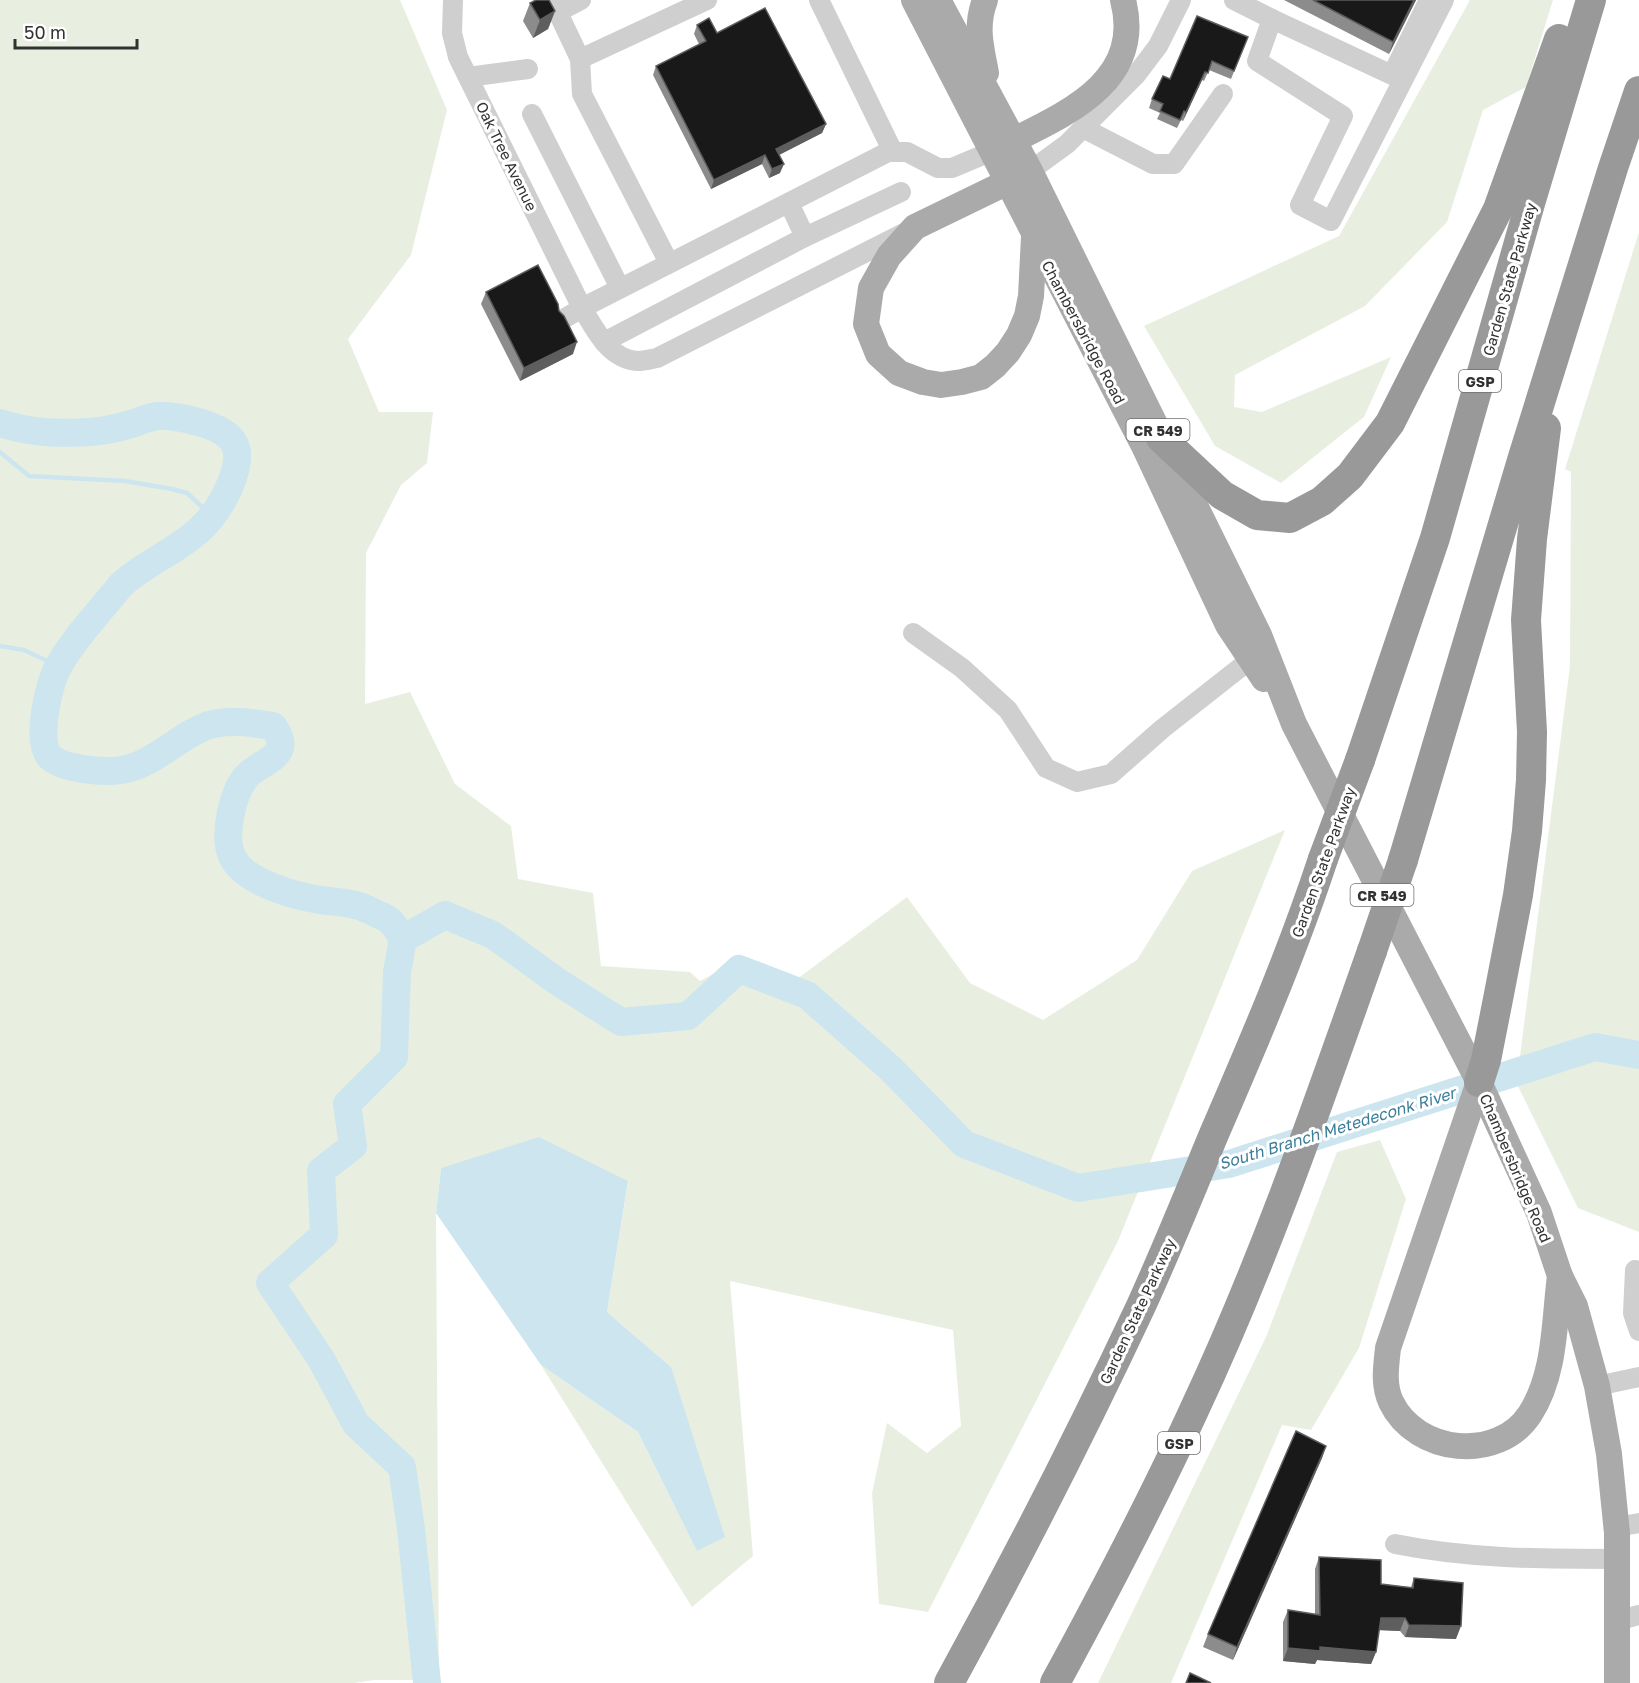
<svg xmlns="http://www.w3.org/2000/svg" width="1639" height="1683" font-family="'Golos Text',sans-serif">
<rect width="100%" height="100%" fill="#fff"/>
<g fill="#e9efe0">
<polygon points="0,0 400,0 447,110 411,255 348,339 379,412 433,412 427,463 401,485 366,553 365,704 410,692 455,784 511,826 518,879 593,893 601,966 690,972 700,981 713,974 793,982 907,897 970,983 1043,1020 1137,960 1192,871 1285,830 1118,1241 928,1612 879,1604 872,1493 887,1423 927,1453 961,1426 953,1330 730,1281 753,1556 692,1607 541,1365 638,1432 697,1550 671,1367 607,1312 628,1182 441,1168 436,1213 439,1680 374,1680 354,1683 0,1683"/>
<polygon points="1470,0 1553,0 1526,87 1483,110 1447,222 1365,306 1235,375 1234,407 1262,412 1391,357 1364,417 1281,483 1215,446 1144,326 1339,236"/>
<polygon points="1639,232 1639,1232 1578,1208 1509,1068 1519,1064 1570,666 1571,472 1565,469"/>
<polygon points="1380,1140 1406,1199 1359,1348 1311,1430 1282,1425 1171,1683 1098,1683 1266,1337 1337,1152"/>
</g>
<polygon fill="#cce5ef" points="539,1137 628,1181 607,1312 671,1367 725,1537 697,1551 638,1432 541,1365 436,1213 441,1168"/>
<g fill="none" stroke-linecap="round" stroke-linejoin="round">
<g stroke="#cce5ef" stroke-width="4.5">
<polyline points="0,452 29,476 125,481 172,489 187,493 212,516"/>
<polyline points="0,646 24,650 58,666"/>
</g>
<g stroke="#cce5ef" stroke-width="28">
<path d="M0 423C32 433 57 434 90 432 104 431 118 428 131 424 139 422 148 417 157 416 171 415 188 419 202 423 214 427 230 433 235 445 244 466 222 505 209 520 185 548 147 561 121 585 100 611 76 636 59 665 49 682 35 741 50 757 63 769 103 773 121 770 155 765 177 736 209 725 229 719 253 723 273 726 296 758 260 760 246 777 232 794 223 836 232 856 243 882 295 896 320 900 343 903 355 902 377 914 381 916 386 917 389 920 395 925 399 933 403 939"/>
<polyline points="403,939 445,915 493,935 558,982 621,1022 688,1016 739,969 807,995 891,1069 964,1144 1078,1188 1229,1164 1595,1047 1639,1055"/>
<polyline points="403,939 397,972 394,1057 347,1104 353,1146 321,1171 324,1235 270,1283 321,1359 356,1424 402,1467 411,1529 427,1683"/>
</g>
<g stroke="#cfcfcf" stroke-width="20">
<path d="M453 0 452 33 458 57 582 308C595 329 609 360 638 361 644 361 651 359 657 358L906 232"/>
<polyline points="552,0 580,59 707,0"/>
<polyline points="819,0 893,152"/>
<polyline points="1234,0 1272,19"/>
<polyline points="1429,0 1392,75 1272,19 1257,61 1343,116 1300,205 1331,221 1444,0"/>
<polyline points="558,12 581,0"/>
<polyline points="580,59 582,94 669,263"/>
<polyline points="468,77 528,69"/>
<polyline points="532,114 620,288"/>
<polyline points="1083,128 1153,164 1174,164 1223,94"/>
<polyline points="1030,171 1067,144 1136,75 1158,46 1181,0"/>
<polyline points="789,203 805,237 901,192"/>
<polyline points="565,318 582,308 888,152 907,152 938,168 952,168 990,152"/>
<polyline points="604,342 805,237"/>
<polyline points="913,633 962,668 1008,710 1046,768 1077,782 1111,774 1162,729 1251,659"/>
<polyline points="1639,1271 1635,1270 1633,1313 1639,1331"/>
<polyline points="1597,1386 1639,1377"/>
<polyline points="1616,1527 1639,1523"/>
<path d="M1395 1544C1469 1559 1542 1559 1617 1559"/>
<polyline points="1617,1621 1639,1615"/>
</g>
<g stroke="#aaa" stroke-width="26">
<polyline points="914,0 1144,446 1228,625 1264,679"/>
<polyline points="938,0 1030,171 1259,635 1294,724 1479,1082 1539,1213 1560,1276 1575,1306 1597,1386 1609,1454 1617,1533 1617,1683"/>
<path d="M985 0C975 27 981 46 986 73"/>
<path d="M1000 147C1060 116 1145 85 1123 0"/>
<polyline points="1022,175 915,227 889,256 871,288 866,324 878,354 899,373 923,382 941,385 962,382 981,377 995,366 1008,352 1019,335 1027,316 1031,296 1034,237"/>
<path d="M1479 1082 1388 1348C1386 1367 1383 1384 1391 1402 1416 1454 1498 1463 1530 1414 1556 1374 1554 1321 1560 1276"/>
</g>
<g stroke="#999" stroke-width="30">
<polyline points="1161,438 1222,495 1257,515 1290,518 1322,501 1350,476 1390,423 1498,209 1559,39"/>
<polyline points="1360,760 1435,538 1529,207 1591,0"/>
<polyline points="1403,860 1523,457 1613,168 1639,91"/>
<polyline points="1479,1082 1486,1060 1499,994 1518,895 1527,831 1531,780 1532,732 1526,620 1532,539 1546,428"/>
<path d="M949 1683C1017 1559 1081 1434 1141 1306 1167 1249 1190 1192 1214 1134 1253 1044 1292 953 1323 859"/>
<path d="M1055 1683C1104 1593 1152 1502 1195 1408 1264 1261 1318 1104 1372 951"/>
</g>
<g stroke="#999" stroke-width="30">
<polyline points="1323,859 1360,760"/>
<polyline points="1372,951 1403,860"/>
</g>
</g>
<g fill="#8c8c8c">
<polygon points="1284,0 1416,0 1389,54"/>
<polygon points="530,3 555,11 548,29 533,38 523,21"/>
<polygon points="697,25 717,33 826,124 822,133 779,155 780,173 769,178 762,164 711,189 653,75 656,66 699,44 694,34"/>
<polygon points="1248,37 1231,79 1209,70 1204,81 1202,80 1183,121 1181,120 1177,128 1157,119 1160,113 1149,108 1152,99 1170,79"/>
<polygon points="486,292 559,311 573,354 520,381 481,304"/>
<polygon points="1326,1446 1322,1458 1233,1660 1203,1647 1208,1634"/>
<polygon points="1319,1557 1381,1584 1411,1587 1414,1578 1456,1639 1405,1637 1400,1631 1379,1630 1376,1652 1371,1664 1317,1660 1315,1664 1283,1661 1283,1622 1288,1610 1315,1614 1315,1569"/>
</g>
<g fill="#5e5e5e">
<polygon points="1414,0 1416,0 1389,54 1393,42"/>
<polygon points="555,11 548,29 533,38 540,20"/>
<polygon points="1205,72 1202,80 1183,121 1186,112"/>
<polygon points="826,124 822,133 773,158 776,149"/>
<polygon points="765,155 762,164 711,189 714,180"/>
<polygon points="784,164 780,173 769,178 772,169"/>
<polygon points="577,342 573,354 520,381 524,368"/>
<polygon points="1326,1446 1322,1458 1233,1660 1237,1647"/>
<polygon points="1381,1618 1405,1618 1400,1631 1377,1630"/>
<polygon points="1409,1625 1461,1626 1456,1639 1405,1637"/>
<polygon points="1320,1647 1376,1652 1371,1664 1317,1660 1315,1664 1283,1661 1288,1648"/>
</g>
<g fill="#191919" stroke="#5e5e5e" stroke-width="1.5">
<polygon points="536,0 549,0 555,11 540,20 530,3"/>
<polygon points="1313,0 1414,0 1393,42"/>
<polygon points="765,8 826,124 776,149 784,164 772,169 765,155 714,180 656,66 706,41 697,25 709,18 717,33"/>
<polygon points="1197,16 1248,37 1234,71 1212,61 1208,73 1205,72 1186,112 1184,111 1180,120 1160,111 1163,104 1152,99 1163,76 1170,79"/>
<polygon points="538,265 558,304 559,311 564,316 577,342 524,368 486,292"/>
<polygon points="1296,1431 1326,1446 1237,1647 1208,1634"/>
<polygon points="1319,1557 1381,1560 1381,1584 1413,1588 1414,1578 1463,1583 1461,1626 1409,1625 1405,1618 1381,1618 1376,1652 1320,1647 1320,1651 1288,1648 1288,1610 1320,1615"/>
<polygon points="1190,1673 1211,1683 1186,1683"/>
</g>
<g text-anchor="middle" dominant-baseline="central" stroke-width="6" stroke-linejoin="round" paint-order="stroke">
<g fill="#fff" stroke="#707070" stroke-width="1.5">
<rect x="1459" y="370" width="42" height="22" rx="4.5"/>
<rect x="1126.5" y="419" width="63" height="22" rx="4.5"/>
<rect x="1350.5" y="884" width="63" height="22" rx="4.5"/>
<rect x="1158" y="1432" width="42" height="22" rx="4.5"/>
</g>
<g font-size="14" font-weight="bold" fill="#323232">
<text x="1480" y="381">GSP</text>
<text x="1158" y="430">CR 549</text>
<text x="1382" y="895">CR 549</text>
<text x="1179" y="1443">GSP</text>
</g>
<g font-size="15" fill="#323232" stroke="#fff">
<text transform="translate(507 156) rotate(64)">Oak Tree Avenue</text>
<text transform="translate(1509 279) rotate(-74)">Garden State Parkway</text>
<text transform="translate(1084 332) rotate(62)">Chambersbridge Road</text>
<text transform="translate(1323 862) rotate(-70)">Garden State Parkway</text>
<text transform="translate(1516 1168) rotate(67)">Chambersbridge Road</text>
<text transform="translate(1137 1311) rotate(-65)">Garden State Parkway</text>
</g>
<g font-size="16" font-style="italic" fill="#3b7e99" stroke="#fff">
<text transform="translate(1337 1128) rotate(-17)">South Branch Metedeconk River</text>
</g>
</g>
<path d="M15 39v9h122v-9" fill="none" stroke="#323232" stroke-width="3"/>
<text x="24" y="39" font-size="18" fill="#323232" stroke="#ffffff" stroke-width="4.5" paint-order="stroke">50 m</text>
</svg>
